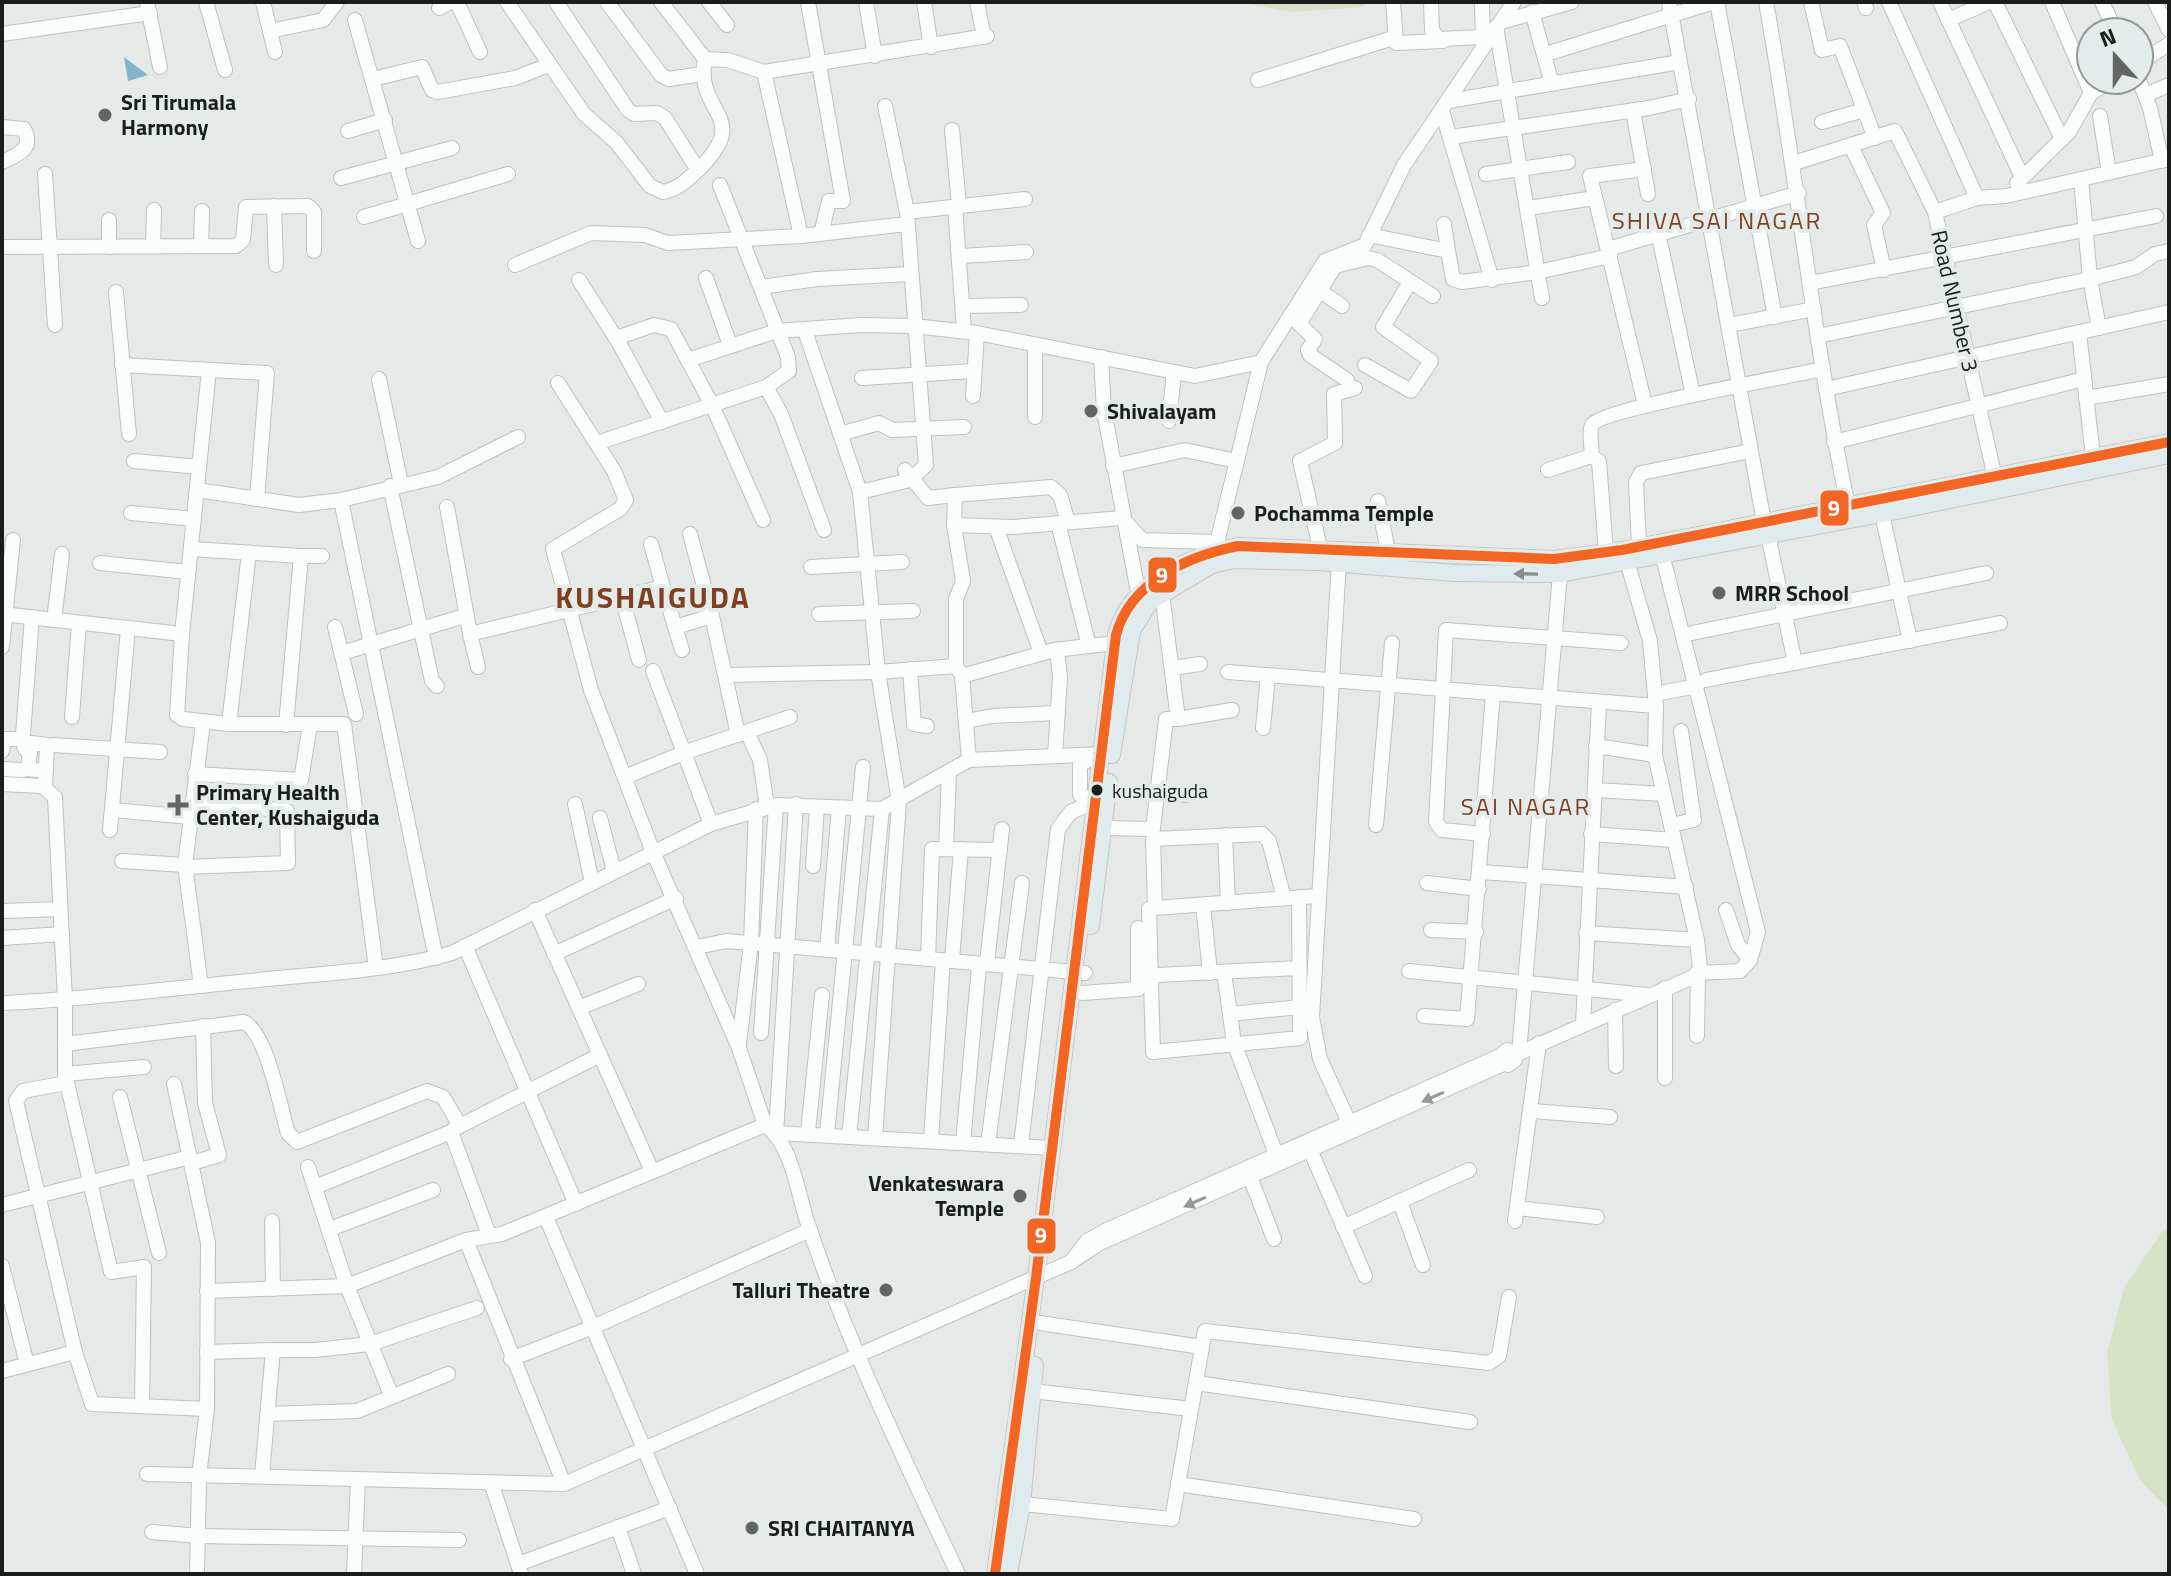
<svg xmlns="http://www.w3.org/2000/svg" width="2171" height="1576" font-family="'Titillium Web',sans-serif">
<rect width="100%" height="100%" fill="#e5eae9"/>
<g fill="#d6e3c6">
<polygon points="1237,2 1364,2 1364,7 1292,12"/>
<polygon points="2169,1227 2169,1510 2140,1480 2112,1420 2107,1353 2124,1288 2161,1233"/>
</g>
<polygon fill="#82b6cd" points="124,57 148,75 128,81"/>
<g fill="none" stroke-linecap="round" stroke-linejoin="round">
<g stroke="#bdc1c0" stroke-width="16">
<g id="minor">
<polyline points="147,2 160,67"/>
<polyline points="206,2 225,70"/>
<polyline points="263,2 275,52"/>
<polyline points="457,2 480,52"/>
<path d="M507 2 584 114 616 142 650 186 663 192C679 189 688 179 700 168 753 115 694 114 705 59"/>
<polyline points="556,2 628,110 634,114 657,113 665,118 698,170"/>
<polyline points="607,2 661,75 669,79 702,74"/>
<polyline points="661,2 705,59 728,60 764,72"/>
<polyline points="709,2 727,25"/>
<polyline points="808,2 843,201 829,201 821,234"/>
<polyline points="866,2 875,56"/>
<polyline points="924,2 931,47"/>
<polyline points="977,2 984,37"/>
<polyline points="1393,2 1396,43 1443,41"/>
<polyline points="1431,2 1432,30 1438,39 1483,37"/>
<polyline points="1482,2 1483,45"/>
<polyline points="1669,2 1764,522"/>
<polyline points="1717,2 1775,317"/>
<path d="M1766 2C1796 169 1813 339 1848 506"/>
<polyline points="1811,2 1822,50 1840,46 1875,138"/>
<polyline points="1864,2 1866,8"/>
<polyline points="1889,2 1977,198"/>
<polyline points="1940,2 2022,177"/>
<polyline points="1995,2 2062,139"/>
<polyline points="2052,2 2091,93"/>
<polyline points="2102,2 2116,32"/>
<polyline points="2155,2 2169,30"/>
<polyline points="439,8 450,2"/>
<polyline points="1532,12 1552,84"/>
<polyline points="355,20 418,241"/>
<polyline points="1948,20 1989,2"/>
<polyline points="1501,22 1572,2"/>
<polyline points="1496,27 1542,298"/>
<polyline points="270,31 323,20 337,2"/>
<polyline points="2,34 150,13"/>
<polyline points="1546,54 1714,2"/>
<polyline points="2139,63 2169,44"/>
<polyline points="373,79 422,67 432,90 438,92 515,78 549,65"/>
<polyline points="1258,80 1393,38"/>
<polyline points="2139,80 2150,108 2162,161"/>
<polyline points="2145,95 2169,85"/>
<polyline points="1449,101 1680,62"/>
<polyline points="1442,111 1492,280"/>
<polyline points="1633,111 1648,194"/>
<polyline points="2100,116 2109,173"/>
<polyline points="1822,122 1864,110"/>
<path d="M2 127 24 129C34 149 19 154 2 162"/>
<polyline points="952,130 959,205"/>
<polyline points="348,131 385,120"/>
<polyline points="1451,137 1649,108 1689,99"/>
<polyline points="1851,146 1883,213 1874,225 1884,270"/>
<polyline points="1794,163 1895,131 1935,212 1995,478"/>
<polyline points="1644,169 1590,176 1645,405"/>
<polyline points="45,174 55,325"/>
<polyline points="1486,174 1568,162"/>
<polyline points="341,178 452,148"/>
<polyline points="2081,179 2090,279 2099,328"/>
<polyline points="2017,183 2069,132 2091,93 2112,80"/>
<polyline points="274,206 276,265"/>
<polyline points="955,206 964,331"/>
<polyline points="1528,208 1595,198"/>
<polyline points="907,212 1025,199"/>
<polyline points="1935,212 1977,198 2006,196 2169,159"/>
<polyline points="364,217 508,174"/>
<polyline points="1369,235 1448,251 1444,224"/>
<polyline points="801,236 764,72 987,36"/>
<polyline points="1659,237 1693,395"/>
<polyline points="153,246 154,210"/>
<polyline points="201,246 202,211"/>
<polyline points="2,247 236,246 243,240 246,207 308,206 314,212 314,251"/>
<polyline points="109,247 109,220"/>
<polyline points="1608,249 1799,193"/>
<polyline points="1448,251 1453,279 1462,282 1538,272 1610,256"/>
<polyline points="961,256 1026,252"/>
<polyline points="515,265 591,233 645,235 668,243 801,236 907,224"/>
<polyline points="706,278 730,345"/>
<polyline points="579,280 619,343 662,422"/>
<polyline points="1810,283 2156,216"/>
<polyline points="761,287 817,279 910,274"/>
<polyline points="1319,290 1342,306"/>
<polyline points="116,292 129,434"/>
<polyline points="965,306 1021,305"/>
<polyline points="1729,325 1814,309"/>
<polyline points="805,331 860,492 878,672 956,666 962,676 969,760 1102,754"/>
<polyline points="2079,332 2093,457"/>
<polyline points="1818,336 2090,279 2136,267 2155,254 2169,251"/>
<polyline points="616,338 654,325 671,329 712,405 763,520"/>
<polyline points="1101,357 1104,411 1138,592"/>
<polyline points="688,360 777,331 861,325 914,326 977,333 1195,376 1261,362"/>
<polyline points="122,365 267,373 257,499"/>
<polyline points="1365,365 1411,391 1431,361 1383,327 1410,282"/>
<polyline points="209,370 182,634 177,715 183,719 229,724 344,724 376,968"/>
<polyline points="862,378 974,371"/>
<polyline points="379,379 401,484"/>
<polyline points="1347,380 1310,355 1308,350 1315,339 1299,324 1335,266 1368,258 1377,260 1433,296"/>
<polyline points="558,383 614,471 626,500 620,509 553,549 591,690 653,852 739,1048 765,1125"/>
<polyline points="766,387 781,414 824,530"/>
<polyline points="1826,389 2169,312"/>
<polyline points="973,396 977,333"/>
<polyline points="2086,398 2169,384"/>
<polyline points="1035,417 1035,345"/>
<polyline points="1169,421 1174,372"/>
<polyline points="840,434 879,423 892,430 964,427"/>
<polyline points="1834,442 2084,379"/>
<polyline points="597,443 766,387 789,371 788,357 720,185"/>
<polyline points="1591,456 1599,461 1606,552"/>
<polyline points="134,461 199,467"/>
<polyline points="1113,466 1185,450 1236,461"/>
<polyline points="905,470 928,498 955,495 954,525 963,581 956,599 956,666"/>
<path d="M1548 470 1591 456C1593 446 1588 433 1592 425 1601 409 1792 376 1823 369"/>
<polyline points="390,486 432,681 437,686"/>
<polyline points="197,490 299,505 341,500 438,477 518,437"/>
<polyline points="860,492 910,480 926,465 907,212 885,106"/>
<polyline points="955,495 1051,487 1060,495 1068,522"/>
<polyline points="341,500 436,958"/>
<polyline points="1378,501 1388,551"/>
<polyline points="447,507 467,617"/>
<polyline points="131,513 194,519"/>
<polyline points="1882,514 1910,641"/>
<polyline points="1058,523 1089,646"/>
<polyline points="954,525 1012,527 1122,518 1142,540 1216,542"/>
<polyline points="996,527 1041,653"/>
<polyline points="690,534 712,616"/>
<polyline points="1768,535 1795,663"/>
<polyline points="651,544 663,587"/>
<polyline points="1639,546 1636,482 1641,473 1750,451"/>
<polyline points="1320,548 1300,461 1335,443 1334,394 1355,388"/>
<polyline points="191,549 301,556"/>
<polyline points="1662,554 1758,932 1750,960 1740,971 1698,973 1697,1036"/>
<polyline points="1213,559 1261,362 1325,261 1365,245 1404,165 1514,2"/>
<polyline points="1339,562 1312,1017 1320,1059 1352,1129"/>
<polyline points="100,563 188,572"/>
<polyline points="811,567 902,562"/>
<polyline points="622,597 639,660"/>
<polyline points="2,614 182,634"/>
<polyline points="819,614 913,611"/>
<polyline points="54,620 62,554"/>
<polyline points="335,627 356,714"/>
<polyline points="675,627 682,650"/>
<polyline points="1692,633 1986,573"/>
<polyline points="470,634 478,667"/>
<polyline points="2,647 13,540"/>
<polyline points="342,653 461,617 467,617 470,634 663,587 675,627 712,616 738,735"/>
<polyline points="1173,668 1200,664"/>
<polyline points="910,669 914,724 927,726"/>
<polyline points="653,671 711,824"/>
<polyline points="1228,672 1656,706"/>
<polyline points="725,675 878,672 899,802 875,1138"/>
<polyline points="962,676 1054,650 1115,643"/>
<polyline points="1706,680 2000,623"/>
<polyline points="1655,694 1697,686"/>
<polyline points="72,717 79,623"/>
<polyline points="1178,719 1232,710"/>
<polyline points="966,721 992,716 1057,713"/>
<polyline points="229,724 249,553"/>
<polyline points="286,725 301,556 322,556"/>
<polyline points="1263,728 1268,676"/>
<polyline points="747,732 760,760 767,807"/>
<polyline points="23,734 32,617"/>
<polyline points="53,745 160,752"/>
<polyline points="1596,746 1655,755"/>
<polyline points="2,751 5,739 22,739 25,749"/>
<polyline points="1055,756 1060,677 1057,650"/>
<polyline points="2,769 23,770"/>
<polyline points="195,774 301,780 310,725"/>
<polyline points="625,777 683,753 790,717"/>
<polyline points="2,784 42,786 55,797 65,1000 65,1074 111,1272 144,1267 142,1405"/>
<polyline points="45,787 47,745 31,743 28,769 46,771"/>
<polyline points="1595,790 1664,794"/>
<polyline points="1157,792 1186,795"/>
<polyline points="1096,801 1080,795 1080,765 1097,755"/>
<polyline points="575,804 592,882"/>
<polyline points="796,804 776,1133 1052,1148"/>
<polyline points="112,810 190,817"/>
<polyline points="600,818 614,871"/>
<polyline points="1376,825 1392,643"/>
<polyline points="1671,825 1694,820 1681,731"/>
<polyline points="1104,828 1153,829 1166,719 1178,719 1162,594"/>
<polyline points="110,830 128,628"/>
<polyline points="1483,834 1442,830 1436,822 1446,630 1621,643"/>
<polyline points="1591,834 1674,840"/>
<polyline points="1225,835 1228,903"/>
<polyline points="946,849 949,772"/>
<polyline points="122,861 185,865"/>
<polyline points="813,866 817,807"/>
<polyline points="186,867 288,863 287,811 192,801"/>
<polyline points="1481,872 1686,887"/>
<polyline points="1427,883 1479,889"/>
<polyline points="1299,897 1300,1038 1153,1052 1149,909 1155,908 1317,896"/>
<polyline points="1203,905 1210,973"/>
<polyline points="1155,908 1153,839 1262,834 1269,841 1284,898"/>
<polyline points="535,910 652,1171"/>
<polyline points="1726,910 1738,945 1750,960"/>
<polyline points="2,911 60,909"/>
<polyline points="1431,930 1476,932"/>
<polyline points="1586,933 1697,940"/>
<polyline points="2,938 62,934"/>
<polyline points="465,946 576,1204"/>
<polyline points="697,947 726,941 751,943 1085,973"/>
<polyline points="827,950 839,808"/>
<polyline points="554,954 676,898"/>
<polyline points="928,959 932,849 1000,850"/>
<polyline points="952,960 961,849"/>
<polyline points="1409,971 1647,995"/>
<polyline points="1224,972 1234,1043 1276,1154"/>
<polyline points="1157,975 1299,968"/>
<polyline points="201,986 185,865 203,723"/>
<polyline points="1665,988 1665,1078"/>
<polyline points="1082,993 1138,989 1138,928"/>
<path d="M5 1003C90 999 175 988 259 980 323 973 390 971 452 953L711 824 776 805 882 809 969 760"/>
<polyline points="579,1008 638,984"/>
<polyline points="1615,1010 1616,1066"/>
<polyline points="1230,1014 1300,1007"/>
<polyline points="1424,1016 1467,1019 1493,693"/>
<polyline points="1583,1024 1599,703"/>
<polyline points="761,1033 776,805"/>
<path d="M65 1044 244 1022C267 1033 280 1107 288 1133L297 1142 427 1091 443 1097 459 1124"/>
<polyline points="739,1044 751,943 756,809"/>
<polyline points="1519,1053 1560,574"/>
<polyline points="1515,1055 1693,977 1700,969 1697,940 1655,755 1656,706 1650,641 1627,561"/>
<polyline points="1500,1056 1508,1065 1515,1060 1515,1055 1507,1050 1500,1056 1107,1230 1087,1241 1071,1262 1100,1243 1503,1064"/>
<polyline points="65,1074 144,1067"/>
<polyline points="66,1083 23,1091 16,1101 75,1352"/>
<polyline points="174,1084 208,1243 207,1409 199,1476 197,1574"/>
<polyline points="120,1097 159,1253"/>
<polyline points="1532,1111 1610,1117"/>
<polyline points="454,1129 600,1055"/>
<polyline points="808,1132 822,995"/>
<polyline points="827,1134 863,767"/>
<polyline points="849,1137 882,809"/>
<polyline points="931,1140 943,960"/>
<polyline points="963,1143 979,966 987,963 1002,829"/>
<polyline points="988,1144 1022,883"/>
<polyline points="1021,1145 1058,829 1071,812 1096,801"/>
<polyline points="1308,1145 1365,1276"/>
<polyline points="192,1163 219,1155 205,1103 203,1026"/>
<polyline points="308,1167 347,1286 392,1397"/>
<polyline points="1247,1169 1274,1239"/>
<polyline points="315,1187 451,1132 489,1235"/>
<polyline points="1400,1202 1423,1265"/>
<polyline points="2,1205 190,1157"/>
<polyline points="1517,1208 1597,1217"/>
<polyline points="546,1217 697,1574"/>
<polyline points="272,1221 273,1289"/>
<polyline points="1515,1221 1539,1043"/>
<polyline points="1343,1227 1469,1170"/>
<polyline points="330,1229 433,1190"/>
<polyline points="466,1240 564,1484"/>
<polyline points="2,1266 27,1364"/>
<path d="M207 1291 347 1286 466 1240 502 1234 765 1125C791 1143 797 1189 806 1218 846 1341 904 1458 958 1574"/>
<polyline points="1202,1347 1205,1331 1489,1363 1499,1356 1509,1297"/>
<polyline points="273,1350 315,1350 370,1344 477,1308"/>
<polyline points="207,1352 273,1350 262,1475"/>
<polyline points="511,1359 593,1327 810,1230"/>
<polyline points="2,1371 75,1352 92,1404 207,1409"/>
<polyline points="1196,1383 1470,1422"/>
<polyline points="1032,1391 1191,1409"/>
<polyline points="267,1414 357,1411 448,1374"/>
<polyline points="147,1474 564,1484 1071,1262"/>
<polyline points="1178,1484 1414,1519"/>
<polyline points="492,1485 521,1574"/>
<polyline points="1022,1504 1172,1519 1202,1347 1040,1323"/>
<polyline points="618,1527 634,1574"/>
<polyline points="152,1532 199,1536 459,1540"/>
<polyline points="518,1564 670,1508"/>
<polyline points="354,1574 358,1479"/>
</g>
</g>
<g stroke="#c3c6c5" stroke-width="18">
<g id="major">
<polyline points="1112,755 1132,631 1150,602 1212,565 1233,560 1317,562 1454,573 1560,574 1882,514 2169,455"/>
<polyline points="1091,926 1109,782"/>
<path d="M995 1574 1036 1278 1116 635C1130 582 1188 556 1238 546L1554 559 1622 550 2169 442"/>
<polyline points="1009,1574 1022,1504 1035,1365"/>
</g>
</g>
<use href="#minor" stroke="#fbfcfc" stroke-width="14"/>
<use href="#major" stroke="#dfebec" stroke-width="16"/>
<g stroke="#e3ecea" stroke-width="16">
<path id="bus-1" d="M995 1574 1036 1278 1116 635C1130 582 1188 556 1238 546L1554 559 1622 550 2169 442"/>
</g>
<use href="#bus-1" stroke="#f26522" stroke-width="10"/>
</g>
<defs><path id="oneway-solid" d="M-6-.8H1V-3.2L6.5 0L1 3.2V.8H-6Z" transform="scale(2)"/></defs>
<use fill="#868e8e" href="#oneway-solid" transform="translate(1526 574) rotate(-179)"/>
<g fill="#969897">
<use href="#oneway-solid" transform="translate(1433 1097) rotate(156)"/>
<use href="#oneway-solid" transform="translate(1195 1202) rotate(156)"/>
</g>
<g fill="#616564" stroke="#e3ecea" stroke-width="3">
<circle cx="105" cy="115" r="8"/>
<circle cx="1091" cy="411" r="8"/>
<circle cx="1238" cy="513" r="8"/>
<circle cx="1719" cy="593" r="8"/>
<path d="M174 793h8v8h8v8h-8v8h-8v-8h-8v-8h8z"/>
<circle cx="1020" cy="1196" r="8"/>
<circle cx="886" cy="1290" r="8"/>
<circle cx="752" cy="1528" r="8"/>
</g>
<circle fill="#1a1d1c" stroke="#e3ecea" stroke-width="3" cx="1097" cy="790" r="7"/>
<g text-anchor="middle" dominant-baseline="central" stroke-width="8" stroke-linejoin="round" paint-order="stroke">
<g font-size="20" fill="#1a1d1c" stroke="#e3ecea" text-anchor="start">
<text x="1112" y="790">kushaiguda</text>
</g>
<g font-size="22" font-weight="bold" fill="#1a1d1c" stroke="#e3ecea" text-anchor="start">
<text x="121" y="102">Sri Tirumala<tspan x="121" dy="25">Harmony</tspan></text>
<text x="1107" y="411">Shivalayam</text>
<text x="1254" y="513">Pochamma Temple</text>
<text x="1735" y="593">MRR School</text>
<text x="196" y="792">Primary Health<tspan x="196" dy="25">Center, Kushaiguda</tspan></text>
<text x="1004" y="1183" text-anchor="end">Venkateswara<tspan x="1004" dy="25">Temple</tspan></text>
<text x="870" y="1290" text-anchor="end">Talluri Theatre</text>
<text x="768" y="1528">SRI CHAITANYA</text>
</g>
<g font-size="22" fill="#1a1d1c" stroke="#e3ecea">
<text transform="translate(1955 301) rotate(77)">Road Number 3</text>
</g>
<g font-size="24" letter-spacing="2" fill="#80401f" stroke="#e3ecea">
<text x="1717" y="220">SHIVA SAI NAGAR</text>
<text x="1526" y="806">SAI NAGAR</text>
</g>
<g font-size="30" font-weight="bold" letter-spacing="2" fill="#80401f" stroke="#e3ecea">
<text x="653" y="597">KUSHAIGUDA</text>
</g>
</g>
<g stroke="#e3ecea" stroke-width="3">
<rect x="1819" y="489" width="31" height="38" rx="8" fill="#f26522"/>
<rect x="1147" y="556" width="31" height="38" rx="8" fill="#f26522"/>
<rect x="1026" y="1217" width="31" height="38" rx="8" fill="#f26522"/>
</g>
<g font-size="22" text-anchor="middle" font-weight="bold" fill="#fff">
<text x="1834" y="516">9</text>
<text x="1162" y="583">9</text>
<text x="1041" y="1243">9</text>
</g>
<rect width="2171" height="1576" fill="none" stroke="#1a1d1c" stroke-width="8"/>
<g transform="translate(2115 56) rotate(339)"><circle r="38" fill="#e3ecea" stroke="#939998" stroke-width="2"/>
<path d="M0-6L14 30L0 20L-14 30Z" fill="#616564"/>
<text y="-12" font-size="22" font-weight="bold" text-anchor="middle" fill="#1a1d1c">N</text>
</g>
</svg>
